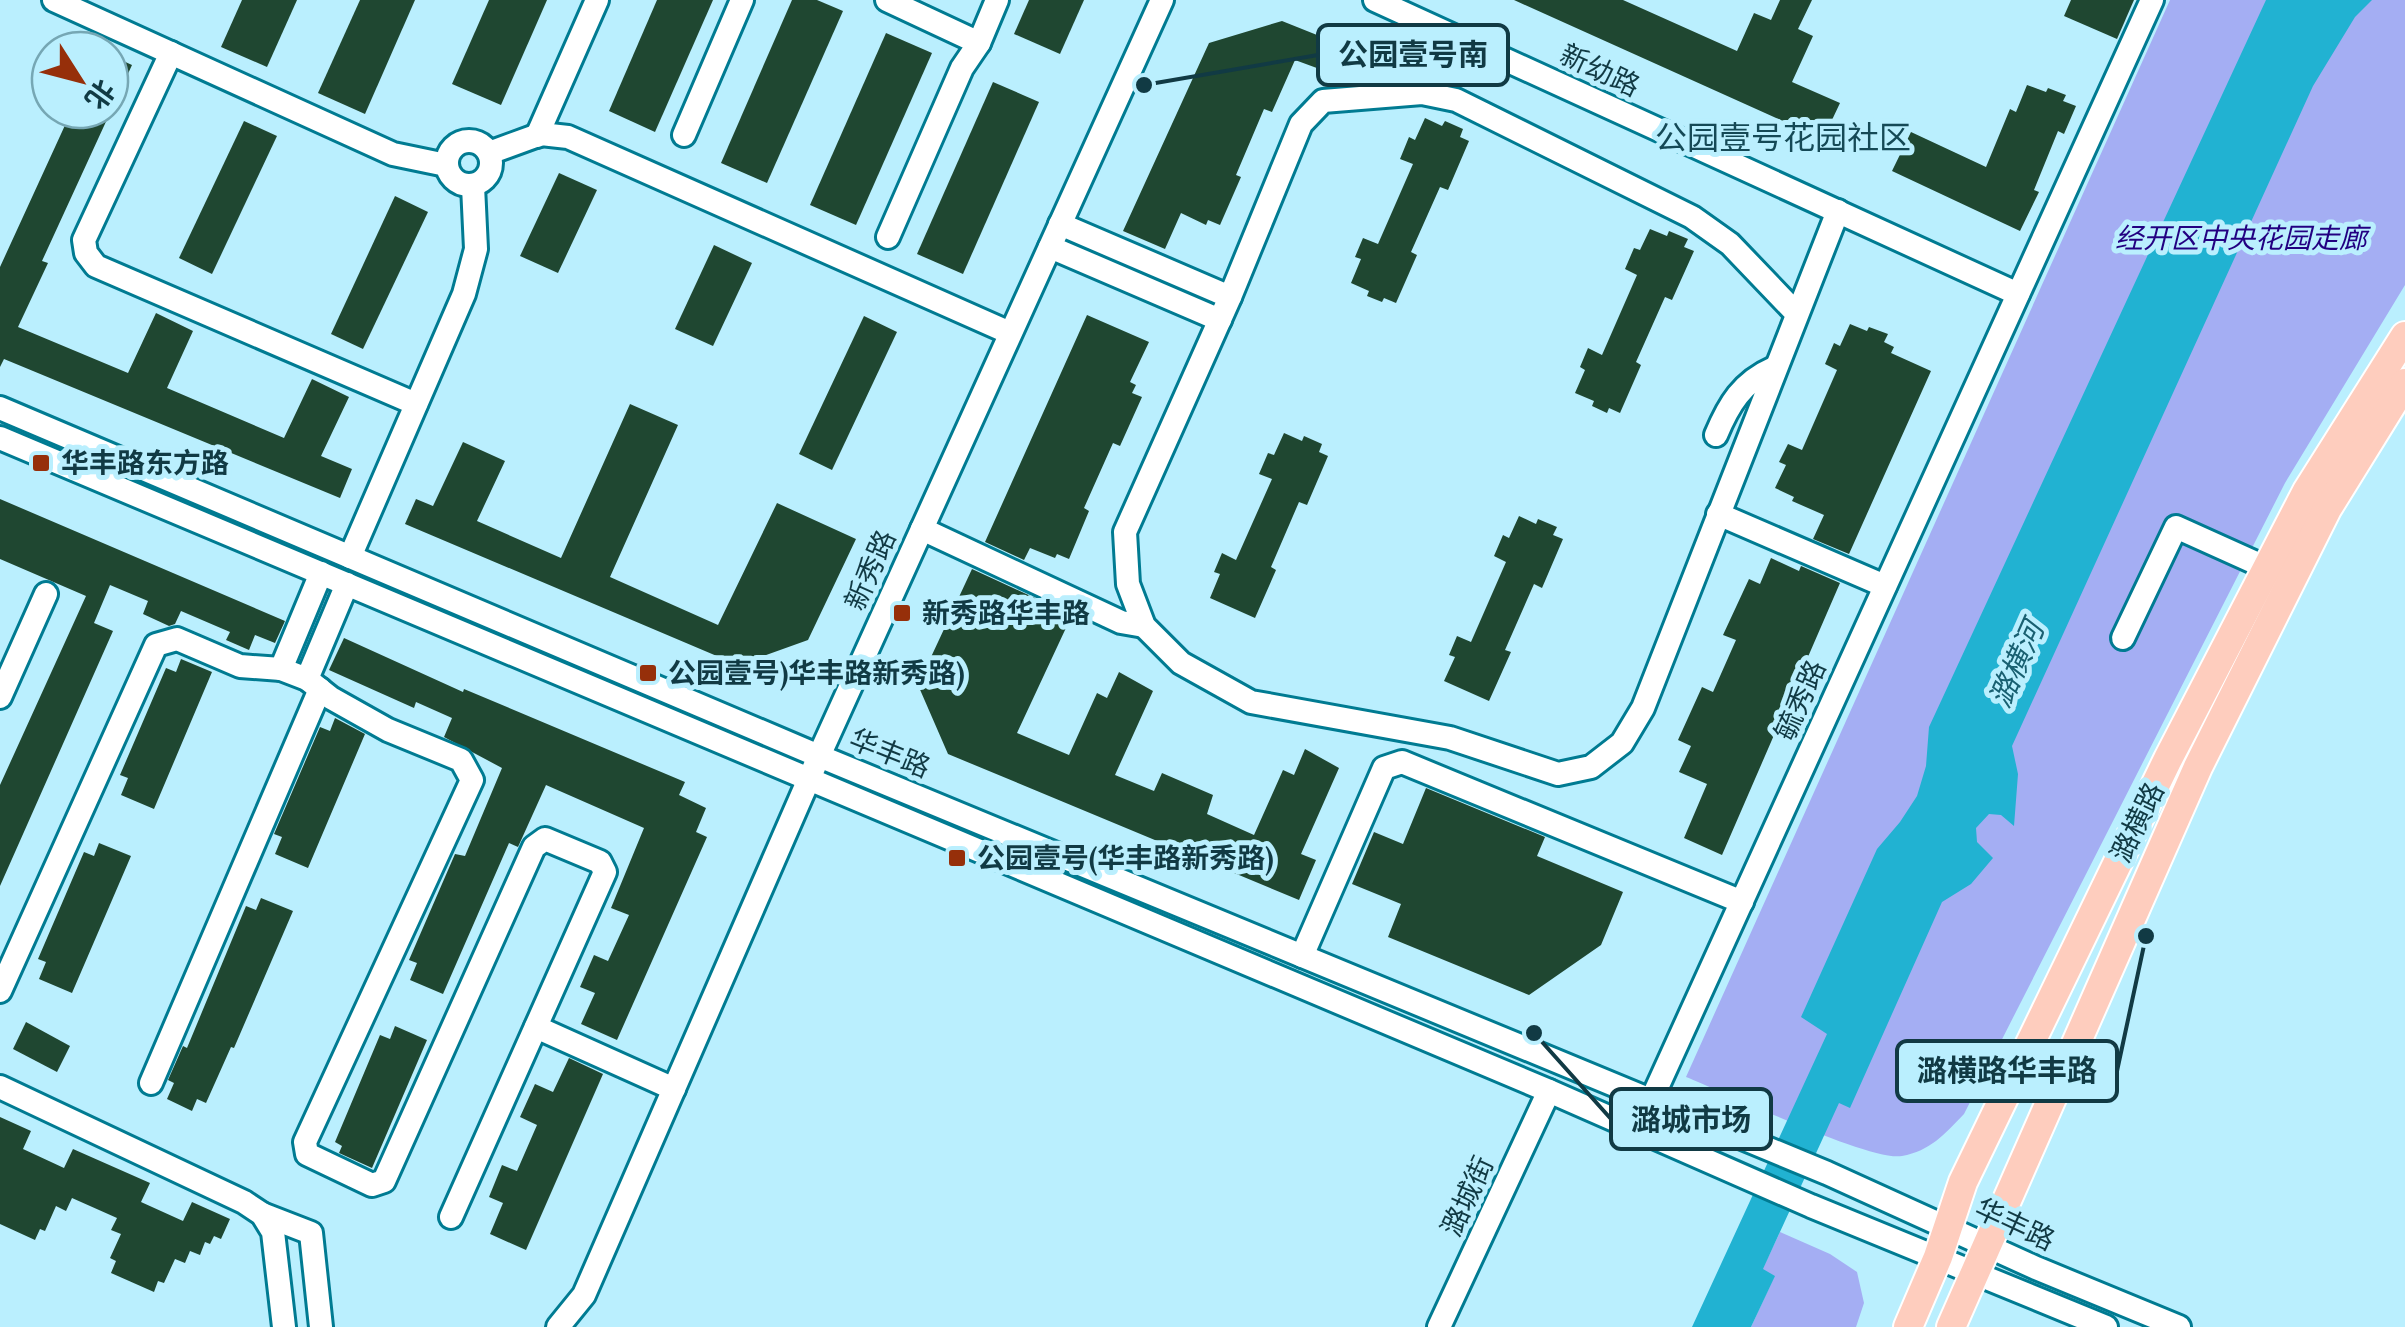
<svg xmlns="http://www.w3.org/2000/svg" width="2405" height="1327" font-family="Lora,'Noto Sans SC',serif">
<rect width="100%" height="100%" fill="#baeffe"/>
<g fill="#a4aef3">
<path d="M2170 0H2405V285L2285 483 1964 1114C1945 1134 1930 1151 1902 1156 1870 1162 1724 1092 1686 1077Z"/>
<polygon points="1780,1232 1830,1254 1857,1272 1864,1303 1856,1327 1751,1327 1774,1277 1762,1270"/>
</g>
<polygon fill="#21b2d2" points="2266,0 2372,0 2355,17 2313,86 2012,746 2018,774 2014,826 2001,815 1989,814 1976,828 1977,842 1993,858 1971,884 1942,902 1850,1108 1839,1103 1763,1269 1775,1276 1751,1327 1692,1327 1827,1034 1801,1017 1877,849 1900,822 1917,796 1926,766 1929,727"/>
<g fill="#1f4731">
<polygon points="242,0 297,0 267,67 221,47"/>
<polygon points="360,0 415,0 365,114 318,93"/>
<polygon points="489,0 547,0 501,105 452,84"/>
<polygon points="657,0 713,0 655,132 609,111"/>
<polygon points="792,0 817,0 843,11 767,183 721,163"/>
<polygon points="1029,0 1084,0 1060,54 1014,34"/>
<polygon points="1514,0 1623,0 1737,51 1754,13 1771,20 1780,0 1812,0 1798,29 1813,36 1792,82 1840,103 1823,139"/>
<polygon points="2071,0 2134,0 2117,39 2064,16"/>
<polygon points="1282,21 1357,51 1344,78 1295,60 1272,112 1264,109 1236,175 1241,177 1220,225 1208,220 1206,225 1181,213 1165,249 1123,231 1209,43"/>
<polygon points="886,33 932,53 856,225 810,205"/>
<polygon points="110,55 132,65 42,261 48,263 18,327 128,373 156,313 193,331 167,388 284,438 312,379 349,397 321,456 352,469 340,498 4,359 0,367 0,267 72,110 110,110"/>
<polygon points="993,82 1039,102 963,274 917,254"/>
<polygon points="2027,85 2046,92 2048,88 2066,95 2063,101 2076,106 2064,134 2058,131 2034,190 2039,192 2020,231 1892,171 1911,132 1986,167 2010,109 2016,112"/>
<polygon points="1425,118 1442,126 1445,121 1463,129 1460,137 1469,141 1448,190 1440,187 1411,252 1417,255 1396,303 1384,298 1382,302 1367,296 1369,291 1351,283 1361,259 1355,257 1363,238 1378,244 1413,164 1400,159 1409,137 1415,140"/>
<polygon points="244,121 277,136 212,274 179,258"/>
<polygon points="559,173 597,190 558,273 520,256"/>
<polygon points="395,196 428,212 363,349 331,334"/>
<polygon points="1650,229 1667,236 1669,231 1688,239 1684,247 1694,251 1672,300 1665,297 1636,362 1641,365 1620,413 1609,408 1607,413 1592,406 1594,401 1575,393 1585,370 1580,367 1588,348 1602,355 1637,275 1625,269 1634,248 1640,250"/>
<polygon points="714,245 752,263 713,346 675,329"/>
<polygon points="1087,315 1149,342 1130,382 1136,385 1132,393 1142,397 1120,446 1113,443 1084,508 1089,511 1069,559 1057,554 1055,558 1030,548 1024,560 985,542"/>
<polygon points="864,316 897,332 832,470 799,454"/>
<polygon points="1850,324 1867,331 1869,327 1888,334 1884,342 1894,347 1891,353 1931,371 1849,554 1813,539 1824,515 1792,501 1794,497 1775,488 1786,465 1779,462 1788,444 1802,450 1837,370 1825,364 1834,343 1840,346"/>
<polygon points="630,404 678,425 610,577 718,625 777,503 856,539 808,640 738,665 405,524 416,499 433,506 463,442 505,461 477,521 561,558"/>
<polygon points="1284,433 1302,441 1304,436 1322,444 1319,452 1328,456 1307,505 1299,502 1271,567 1276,570 1255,618 1210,598 1220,574 1214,572 1222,553 1236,560 1272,479 1259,474 1268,453 1274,455"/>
<polygon points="0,499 285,621 275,643 255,635 249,650 226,640 230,632 181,611 175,624 169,626 143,614 148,601 110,585 94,623 113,631 0,886 0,785 86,596 0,559"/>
<polygon points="1519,516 1536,524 1538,519 1557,527 1553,535 1563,539 1542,588 1534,584 1505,650 1511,652 1489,701 1444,681 1455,657 1449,655 1457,636 1471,642 1506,562 1494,556 1503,535 1509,538"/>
<polygon points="1771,558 1799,571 1801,566 1840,583 1722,855 1684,838 1707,784 1679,772 1691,746 1678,740 1702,687 1713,692 1736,640 1723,635 1749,579 1760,584"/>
<polygon points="972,569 1072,615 1017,733 1069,755 1097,693 1107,698 1119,672 1153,691 1115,775 1154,791 1162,773 1213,795 1207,814 1254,835 1283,770 1294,775 1305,749 1339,768 1301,854 1316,860 1299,900 948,754 918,685"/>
<polygon points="344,638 463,692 464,689 685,782 679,795 706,808 696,832 707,837 617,1040 581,1024 595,993 580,987 594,955 608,961 629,915 611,908 644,828 546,785 518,847 509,843 443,994 410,980 417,963 409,960 455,854 465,856 502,768 444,737 452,718 416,702 414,708 329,670"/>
<polygon points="181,659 212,672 154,809 121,795 128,778 120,775 166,668 176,672"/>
<polygon points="335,718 365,734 308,868 275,854 282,837 274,834 320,727 330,731"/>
<polygon points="1426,788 1545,837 1537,856 1623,892 1601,945 1529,995 1388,937 1401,904 1352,884 1374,832 1403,844"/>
<polygon points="99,843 131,856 72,993 39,979 46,962 38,959 84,852 94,856"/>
<polygon points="261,898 293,911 234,1048 231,1047 206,1103 197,1099 192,1111 167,1099 174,1083 168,1080 183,1046 187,1048 246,906 256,910"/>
<polygon points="26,1022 70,1046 57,1072 13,1049"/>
<polygon points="395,1026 427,1040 372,1168 339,1153 342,1146 335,1142 380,1035 390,1039"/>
<polygon points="569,1058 603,1074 526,1250 490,1234 503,1203 489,1197 502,1165 517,1171 537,1125 520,1117 535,1084 553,1092"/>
<polygon points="0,1117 31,1131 23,1149 64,1168 73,1149 150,1183 141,1202 183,1221 192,1202 230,1219 221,1239 214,1236 210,1244 205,1242 200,1255 190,1251 185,1263 175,1259 164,1283 158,1281 154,1292 111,1273 116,1261 110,1258 121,1234 111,1230 117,1218 72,1198 66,1211 56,1206 45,1231 40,1229 35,1240 0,1224"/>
</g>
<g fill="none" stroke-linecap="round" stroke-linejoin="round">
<g stroke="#007b92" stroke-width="28">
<g id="minor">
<polyline points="54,0 393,154 446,165"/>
<polyline points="887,0 979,43"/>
<polyline points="1375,0 2018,294"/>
<polyline points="171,53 84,240 86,253 96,266 416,404"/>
<polyline points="684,135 742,0"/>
<polyline points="537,136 597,0"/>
<circle cx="469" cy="163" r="22"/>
<polyline points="489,153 541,134 568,137 1010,333"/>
<polyline points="1060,224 1230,297"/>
<polyline points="888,237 962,68 979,43 997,0"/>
<polyline points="1050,247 1220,320"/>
<polyline points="1796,313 1730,244 1692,217 1456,100 1422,93 1323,101 1301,124 1230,297 1125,532 1128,584 1144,626 1181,663 1251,702 1450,738 1558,774 1591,767 1622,743 1643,708 1838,211"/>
<polyline points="0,408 819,756 1827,1173 2036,1268 2179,1327"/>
<path d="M1716 435C1729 404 1742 382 1774 368"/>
<polyline points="0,438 1549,1091 1811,1206 2106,1327"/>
<polyline points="1718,514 1885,586"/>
<polyline points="922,529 1121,622 1144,626"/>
<polyline points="350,557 464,294 476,249 473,186"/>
<polyline points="2123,638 2176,527 2267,568"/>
<polyline points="281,669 321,573"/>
<polyline points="307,679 347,584"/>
<polyline points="0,697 46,594"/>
<polyline points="1302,956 1384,768 1402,762 1742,902"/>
<polyline points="0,991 156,645 177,639 240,666 281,669 307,679 331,698 388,730 461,760 472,780 305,1142 307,1154 372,1185 384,1181 534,847 545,839 600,862 605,872 451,1217"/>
<polyline points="536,1027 674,1089"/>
<polyline points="151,1083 320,689"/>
<polyline points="0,1087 244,1202 262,1214 273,1232 284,1327"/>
<polyline points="1645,1114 2152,0"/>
<polyline points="262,1214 311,1233 321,1327"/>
<polyline points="558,1327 584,1295 819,756 1162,0"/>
<polyline points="1439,1327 1549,1091"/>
</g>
</g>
<g stroke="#fff" stroke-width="32">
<g id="major">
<polyline points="1908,1327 1938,1257 1963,1182 2168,759 2307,491 2405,336"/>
<polyline points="1951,1327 2198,767 2327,509 2405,383"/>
</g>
</g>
<use href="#minor" stroke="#fff" stroke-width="22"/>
<use href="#major" stroke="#fecdbe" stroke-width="28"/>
</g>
<g fill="#962f0a" stroke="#baeffe" stroke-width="4">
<rect x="31" y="453" width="20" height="20" rx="5"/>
<rect x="892" y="603" width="20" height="20" rx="5"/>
<rect x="638" y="663" width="20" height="20" rx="5"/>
<rect x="947" y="848" width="20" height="20" rx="5"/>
</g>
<g text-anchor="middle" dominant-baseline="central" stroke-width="10" stroke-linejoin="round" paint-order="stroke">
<g font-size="28" fill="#113a44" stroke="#baeffe">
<text transform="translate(1600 70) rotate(25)">新幼路</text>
<text transform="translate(870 570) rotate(-66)">新秀路</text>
<text transform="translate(1800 700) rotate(-66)">毓秀路</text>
<text transform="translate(890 753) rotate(22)">华丰路</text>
<text transform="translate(2137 822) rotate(-64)">潞横路</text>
<text transform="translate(1467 1196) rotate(-65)">潞城街</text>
<text transform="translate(2015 1224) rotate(25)">华丰路</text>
</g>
<g font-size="28" font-style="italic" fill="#220081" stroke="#baeffe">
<text x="2241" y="238">经开区中央花园走廊</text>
</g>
<g font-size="28" font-weight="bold" fill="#113a44" stroke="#baeffe" text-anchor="start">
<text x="61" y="463">华丰路东方路</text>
<text x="922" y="613">新秀路华丰路</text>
<text x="668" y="673">公园壹号)华丰路新秀路)</text>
<text x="977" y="858">公园壹号(华丰路新秀路)</text>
</g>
<g font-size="30" font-style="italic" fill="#196071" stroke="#baeffe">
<text transform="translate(2016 664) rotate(-66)">潞横河</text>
</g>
<g font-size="32" fill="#154956" stroke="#baeffe">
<text x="1783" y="137">公园壹号花园社区</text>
</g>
</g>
<path fill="none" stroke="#113a44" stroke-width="4" d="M1144 85L1318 55M2146 936L2117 1071M1534 1033L1611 1119"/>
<g fill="#113a44" stroke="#baeffe" stroke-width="4">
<circle cx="1144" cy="85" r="10"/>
<circle cx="2146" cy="936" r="10"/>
<circle cx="1534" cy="1033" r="10"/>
</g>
<g fill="#baeffe" stroke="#113a44" stroke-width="4">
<rect x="1318" y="25" width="190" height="60" rx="10"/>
<rect x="1897" y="1041" width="220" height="60" rx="10"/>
<rect x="1611" y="1089" width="160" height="60" rx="10"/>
</g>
<g font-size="30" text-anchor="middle" font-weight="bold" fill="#113a44">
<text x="1413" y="65">公园壹号南</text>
<text x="2007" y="1081">潞横路华丰路</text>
<text x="1691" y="1130">潞城市场</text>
</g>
<g transform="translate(80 80) rotate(126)"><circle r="48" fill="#baeffe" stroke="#76a7b4" stroke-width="2.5"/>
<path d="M0-8L18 38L0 25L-18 38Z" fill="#962f0a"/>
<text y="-15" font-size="28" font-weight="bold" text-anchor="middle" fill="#113a44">北</text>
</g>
</svg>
